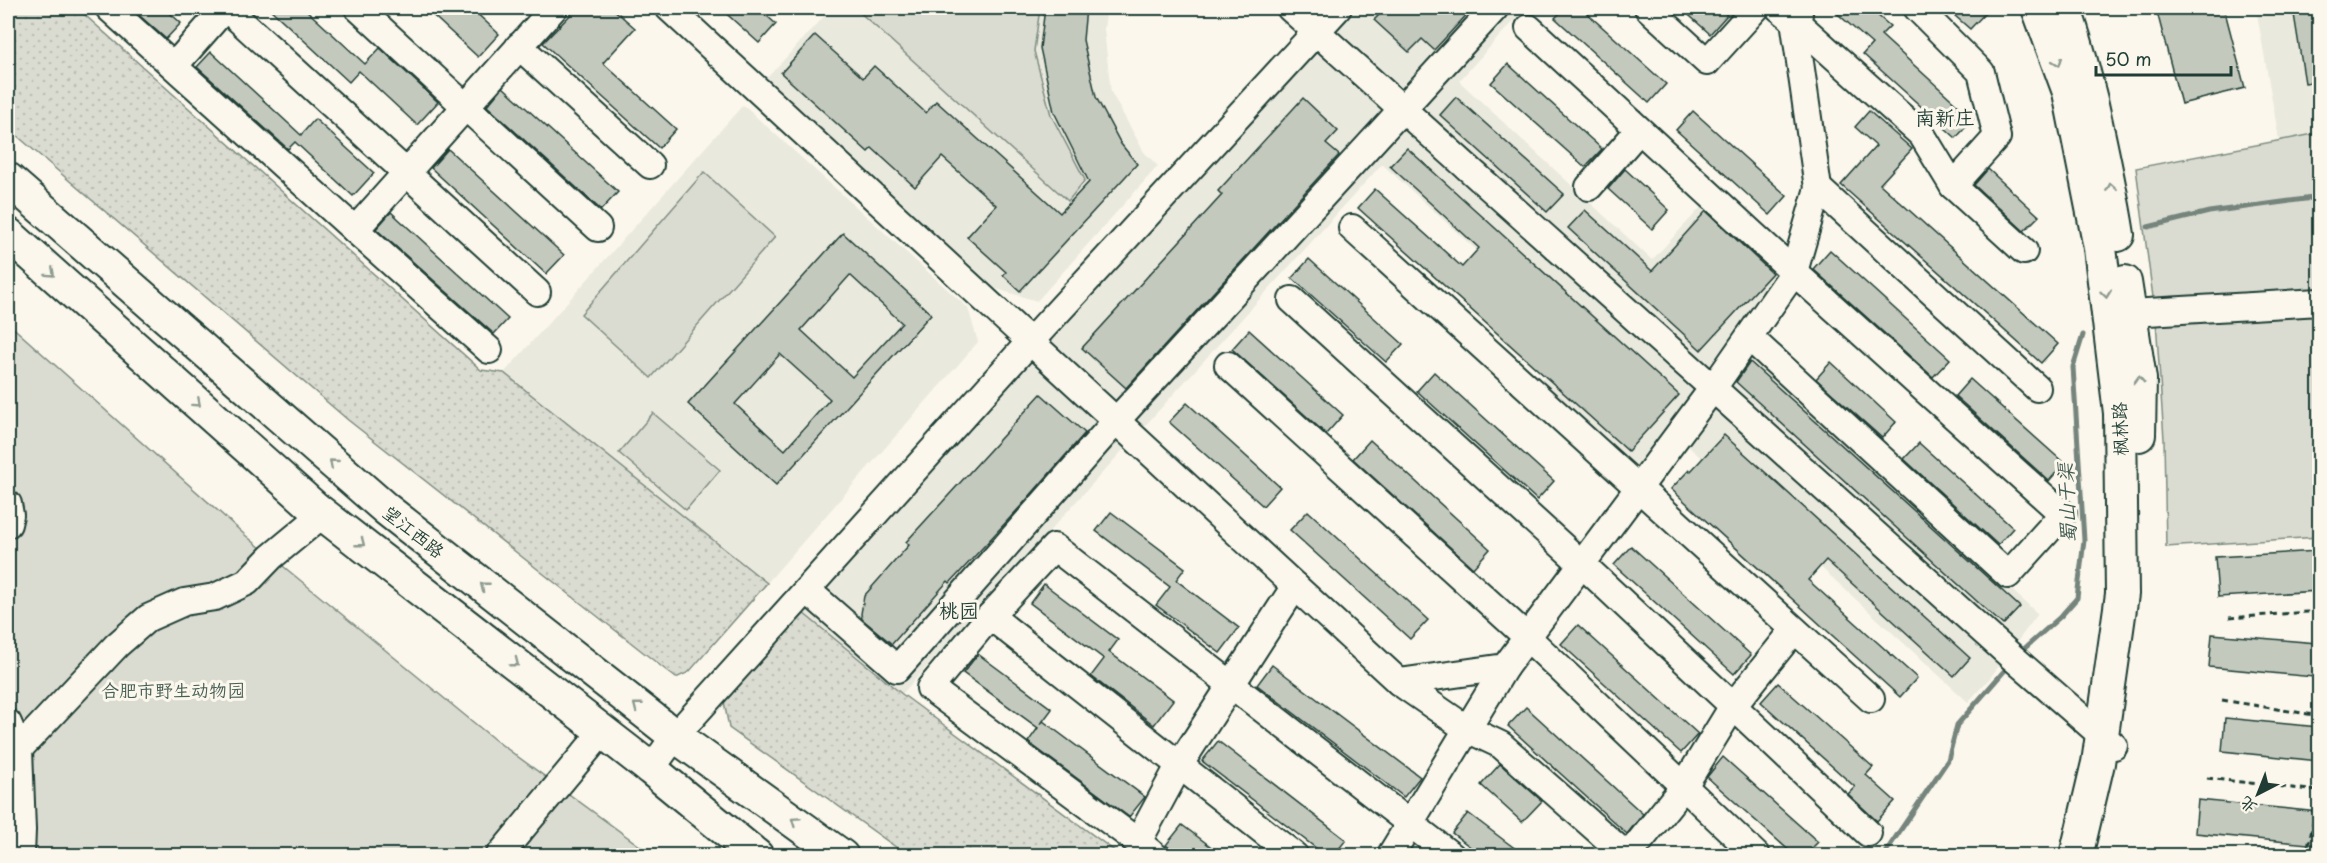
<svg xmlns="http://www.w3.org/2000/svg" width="2327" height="863" font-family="'Playpen Sans','LXGW WenKai TC',sans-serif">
<defs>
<pattern id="garden-dots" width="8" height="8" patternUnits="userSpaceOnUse" patternTransform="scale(1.5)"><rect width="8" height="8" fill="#dbdcd1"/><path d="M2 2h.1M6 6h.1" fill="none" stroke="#bcbeb4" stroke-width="1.8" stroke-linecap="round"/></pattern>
</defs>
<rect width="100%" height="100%" fill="#fbf7ec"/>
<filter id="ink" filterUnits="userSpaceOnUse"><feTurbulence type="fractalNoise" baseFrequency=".0167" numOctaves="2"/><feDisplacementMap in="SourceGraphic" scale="12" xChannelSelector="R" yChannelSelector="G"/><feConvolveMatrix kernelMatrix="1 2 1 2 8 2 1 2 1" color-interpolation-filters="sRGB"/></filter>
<g filter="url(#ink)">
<g fill="#eae9de">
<polygon points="832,8 855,8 942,88 1084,180 1051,115 1034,51 1040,8 1107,8 1104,29 1111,92 1144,152 1158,166 1037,301 990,287 765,80"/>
<polygon points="1272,8 1525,8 1459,81 1652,260 1706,202 1800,287 1752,351 2038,614 1990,678 1968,702 1687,445 1653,491 1536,387 1575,340 1382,164 902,694 803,613 1006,390 1186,185 1314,47"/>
<polygon points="2256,8 2319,8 2319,133 2279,140"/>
<polygon points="743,105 968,308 978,342 767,583 504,373"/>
</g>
<g fill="#dbdcd1" stroke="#7d8c82" stroke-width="1.5">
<polygon points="855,8 1040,8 1034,51 1051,115 1085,180 1068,201"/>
<polygon points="2319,133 2319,537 2166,547 2164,439 2156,320 2136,168"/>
<polygon points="704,172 775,237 651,378 581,314"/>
<polygon points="8,323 245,535 495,740 652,855 8,855"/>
<polygon points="653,413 720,470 686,510 619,453"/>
</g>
<g fill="url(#garden-dots)" stroke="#7d8c82" stroke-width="1.5">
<polygon points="8,8 77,8 481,370 504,373 767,583 689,672 676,678 348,420 8,128"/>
<polygon points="803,613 902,694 1120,855 907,855 729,728 723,696"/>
</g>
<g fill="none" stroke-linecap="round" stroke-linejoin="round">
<g stroke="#74847b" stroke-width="5">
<polyline points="2148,227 2209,212 2320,197"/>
<polyline points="2025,648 2060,617 2077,598 2084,540 2073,367 2083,335"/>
<polyline points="1883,856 1948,760 1957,725 2005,670"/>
</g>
</g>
<g fill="#c4c9be" stroke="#1f3d34" stroke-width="1.5" fill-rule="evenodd">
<polygon points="131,8 164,8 181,23 166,39"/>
<polygon points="269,8 304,8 365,64 380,48 438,102 417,125 359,71 349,82"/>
<polygon points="425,8 471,8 499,34 478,57"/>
<polygon points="577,8 612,8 635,28 603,63 676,129 659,148 543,43"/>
<polygon points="720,8 758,8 776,24 759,43"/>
<polygon points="1045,8 1086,8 1083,40 1096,97 1121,144 1137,164 1020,291 1003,275 1006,272 967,237 996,205 942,157 915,187 872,148 868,152 781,73 815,35 863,78 874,66 926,113 936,101 1060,213 1089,182 1054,112 1040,48"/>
<polygon points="1386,8 1473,8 1434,50 1422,39 1409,52 1374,20"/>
<polygon points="1565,8 1581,8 1666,84 1649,103 1555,18"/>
<polygon points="1681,8 1719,8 1727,15 1710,34"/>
<polygon points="1831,8 1869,8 1890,26 1881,35 1973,119 1956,138 1863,54 1872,44"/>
<polygon points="1946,8 1990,8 1970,29"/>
<polygon points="2156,8 2224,8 2245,88 2181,104"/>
<polygon points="2293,8 2319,8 2319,81 2305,83"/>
<polygon points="211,52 301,135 315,119 374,173 353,196 295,142 288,149 197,67"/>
<polygon points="1508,64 1602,149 1585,167 1491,83"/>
<polygon points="503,87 618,192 601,210 487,106"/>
<polygon points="1456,97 1564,194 1547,212 1440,115"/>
<polygon points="1303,98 1338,131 1326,144 1339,155 1126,388 1082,348 1222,195 1218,191"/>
<polygon points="1693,111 1787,196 1770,215 1676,130"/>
<polygon points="1869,111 1912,149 1880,184 2058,344 2041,363 1841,185 1876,146 1855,127"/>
<polygon points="1407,148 1679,395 1628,451 1358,208 1375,189 1462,267 1479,248 1390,166"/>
<polygon points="448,149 564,255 546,274 431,168"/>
<polygon points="1625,169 1669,210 1652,229 1608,189"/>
<polygon points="1988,169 2039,216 2024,231 1974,185"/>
<polygon points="1585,210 1652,271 1706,211 1772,273 1701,350 1568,228"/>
<polygon points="391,212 508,319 494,334 376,229"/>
<path d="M843 233 931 314 776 485 688 404ZM850 275 902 323 852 377 801 330ZM780 354 830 399 785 450 735 404Z"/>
<polygon points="1830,250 1950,359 1933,377 1813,269"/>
<polygon points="1309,259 1403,344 1386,362 1292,278"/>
<polygon points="1249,330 1343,415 1326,434 1232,349"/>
<polygon points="1750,362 2020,607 2003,625 1736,382"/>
<polygon points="1831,362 1896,422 1882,438 1816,379"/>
<polygon points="1434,372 1554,481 1537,500 1417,391"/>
<polygon points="1970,379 2064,463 2049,481 1955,396"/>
<polygon points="1041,394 1085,433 1021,506 950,583 948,581 892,644 862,619 861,614 864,596 909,545 906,542"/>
<polygon points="1187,403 1280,487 1263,506 1169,422"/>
<polygon points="1724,435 1970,658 1954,676 1826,560 1808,580 1917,678 1900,697 1671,489 1689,470 1690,472"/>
<polygon points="1370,440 1490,549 1473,568 1353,459"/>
<polygon points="1919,443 2013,528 1998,545 1904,459"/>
<polygon points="1308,511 1428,620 1410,639 1290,530"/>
<polygon points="1111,512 1185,568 1176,580 1239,628 1220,653 1156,605 1170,587 1096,531"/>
<polygon points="1631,546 1751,655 1734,674 1614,565"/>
<polygon points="2319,551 2319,591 2218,597 2215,557"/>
<polygon points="1044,584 1118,640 1109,652 1173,700 1154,725 1091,676 1104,659 1030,603"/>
<polygon points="1578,625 1698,734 1681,753 1561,644"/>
<polygon points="2212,634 2317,643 2314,677 2209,667"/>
<polygon points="978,654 1052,709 1040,725 1043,721 1145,797 1129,817 1028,742 1038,728 963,673"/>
<polygon points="1272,665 1420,777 1404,797 1257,685"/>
<polygon points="1778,683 1873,767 1866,775 1895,801 1877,821 1848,794 1855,787 1761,702"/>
<polygon points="1526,707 1643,814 1627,834 1508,726"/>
<polygon points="2225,718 2319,727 2319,761 2222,751"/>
<polygon points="1218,741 1346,840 1334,855 1325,855 1202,761"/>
<polygon points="1723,757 1818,842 1805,855 1794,855 1707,777"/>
<polygon points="1500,764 1542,801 1522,822 1481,785"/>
<polygon points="2198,800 2319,812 2319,845 2195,833"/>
<polygon points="1468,813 1505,841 1524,855 1481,855 1452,833"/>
<polygon points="1182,825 1222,855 1179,855 1166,845"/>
</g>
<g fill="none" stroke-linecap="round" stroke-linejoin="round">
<g stroke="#1f3d34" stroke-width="30">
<g id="minor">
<polyline points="109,8 355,230 554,8"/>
<polyline points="226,8 537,292"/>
<polyline points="358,8 598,228"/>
<polyline points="669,8 1399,682 1505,667 1713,388 1794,272 1818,188 1794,20 1779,8"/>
<polyline points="1290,8 2012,657 2114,746"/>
<polyline points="1648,8 1707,62 1756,8"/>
<polyline points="1917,8 1981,72 1997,137 1953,186 2024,251"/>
<polyline points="1799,14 1794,20 1922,135 1953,186"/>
<polyline points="1529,28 1794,272 2063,514 2008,575 1749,337"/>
<polyline points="519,46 650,165"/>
<polyline points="174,66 225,8"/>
<polyline points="1589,187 1639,130"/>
<polyline points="1818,188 2037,388"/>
<polyline points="1352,228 1871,699"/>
<polyline points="355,230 489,350"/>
<polyline points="1292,300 1582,564 1868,833"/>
<polyline points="2130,313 2320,302"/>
<polyline points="1228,365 1527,637 1757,856"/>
<polyline points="8,504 10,515 8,524"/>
<polyline points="807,590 897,669 1116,421 1495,8"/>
<polyline points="990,616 1295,856"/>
<polyline points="1399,682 1467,729 1501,745 1627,856"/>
<polyline points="8,723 19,749 22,830 21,856"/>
<polyline points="8,757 19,749 117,645 148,618 184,602 215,597 247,582 271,557 323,514"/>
<polyline points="651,769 675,736 1028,344 1338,8"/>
<polyline points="1138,842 930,688 990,616 1054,547 1452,856"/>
<polyline points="499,856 603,731"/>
<polyline points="1155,856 1138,842 1180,764 1295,586"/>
<polyline points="1390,856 1505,667"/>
<polyline points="1628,856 1684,786 1733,706 1794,630"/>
</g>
</g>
<g stroke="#1f3d34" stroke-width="36">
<g id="major">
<polyline points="2038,8 2069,92 2100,248 2120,413 2122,594 2098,763 2076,856"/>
<path d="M2064 8C2076 38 2083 69 2091 100 2101 145 2111 190 2118 235"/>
<polyline points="8,179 386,509 675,736 842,856"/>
<polyline points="8,234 315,508 651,769 757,856"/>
<polyline points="2125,282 2140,379 2139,435"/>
</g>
</g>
<g stroke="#1f3d34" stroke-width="3" stroke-dasharray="6 4.5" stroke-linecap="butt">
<polyline points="2229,618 2320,611"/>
<polyline points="2222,700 2320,716"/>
<polyline points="2207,778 2318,791"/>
<polyline points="2306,856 2320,791"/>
</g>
<use href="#minor" stroke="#fbf7ec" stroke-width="26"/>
<use href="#major" stroke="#fbf7ec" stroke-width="32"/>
</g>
<defs><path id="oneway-chevron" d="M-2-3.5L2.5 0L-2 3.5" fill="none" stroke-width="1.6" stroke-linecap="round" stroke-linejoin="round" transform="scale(1.5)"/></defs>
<g stroke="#8d9a90">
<use href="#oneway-chevron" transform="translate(2058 62) rotate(70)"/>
<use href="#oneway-chevron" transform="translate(2111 187) rotate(-99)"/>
<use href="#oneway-chevron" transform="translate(51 273) rotate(42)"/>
<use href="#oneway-chevron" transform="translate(2106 294) rotate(83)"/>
<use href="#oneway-chevron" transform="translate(2139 380) rotate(-93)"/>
<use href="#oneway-chevron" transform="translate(197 403) rotate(42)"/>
<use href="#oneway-chevron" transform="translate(333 463) rotate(-139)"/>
<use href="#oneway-chevron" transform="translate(361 543) rotate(38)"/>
<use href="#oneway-chevron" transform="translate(484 586) rotate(-142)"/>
<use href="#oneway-chevron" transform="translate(515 663) rotate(38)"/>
<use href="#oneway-chevron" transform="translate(637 706) rotate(-142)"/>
<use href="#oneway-chevron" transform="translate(795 821) rotate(-145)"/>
</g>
</g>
<g text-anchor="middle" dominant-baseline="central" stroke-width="6" stroke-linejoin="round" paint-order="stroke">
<g font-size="18" fill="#1f3d34" stroke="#fbf7ec">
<text transform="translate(2119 429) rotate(-92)">枫林路</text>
<text transform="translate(414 531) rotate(38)">望江西路</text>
</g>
<g font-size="18" fill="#455d53" stroke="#fbf7ec">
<text x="173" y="689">合肥市野生动物园</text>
</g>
<g font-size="20" fill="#1f3d34" stroke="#fbf7ec">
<text x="1945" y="117">南新庄</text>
<text x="959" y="610">桃园</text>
</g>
<g font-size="20" font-style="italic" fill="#425b52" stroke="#fbf7ec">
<text transform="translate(2066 503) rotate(-92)">蜀山干渠</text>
</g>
</g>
<rect width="2327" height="863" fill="none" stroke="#fbf7ec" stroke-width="30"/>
<rect x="15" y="15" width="2297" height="833" fill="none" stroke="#1f3d34" stroke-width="2" filter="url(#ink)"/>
<g transform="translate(2258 794) rotate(222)" stroke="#fbf7ec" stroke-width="4.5" paint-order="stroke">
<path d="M0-4.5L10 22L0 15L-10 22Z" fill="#1f3d34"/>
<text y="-9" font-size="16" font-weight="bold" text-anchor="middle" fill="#1f3d34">北</text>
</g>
<path d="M2096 66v9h135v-9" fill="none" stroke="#1f3d34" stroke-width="3"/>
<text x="2105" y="66" font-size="18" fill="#1f3d34" stroke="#fbf7ec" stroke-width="4.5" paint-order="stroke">50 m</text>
</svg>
